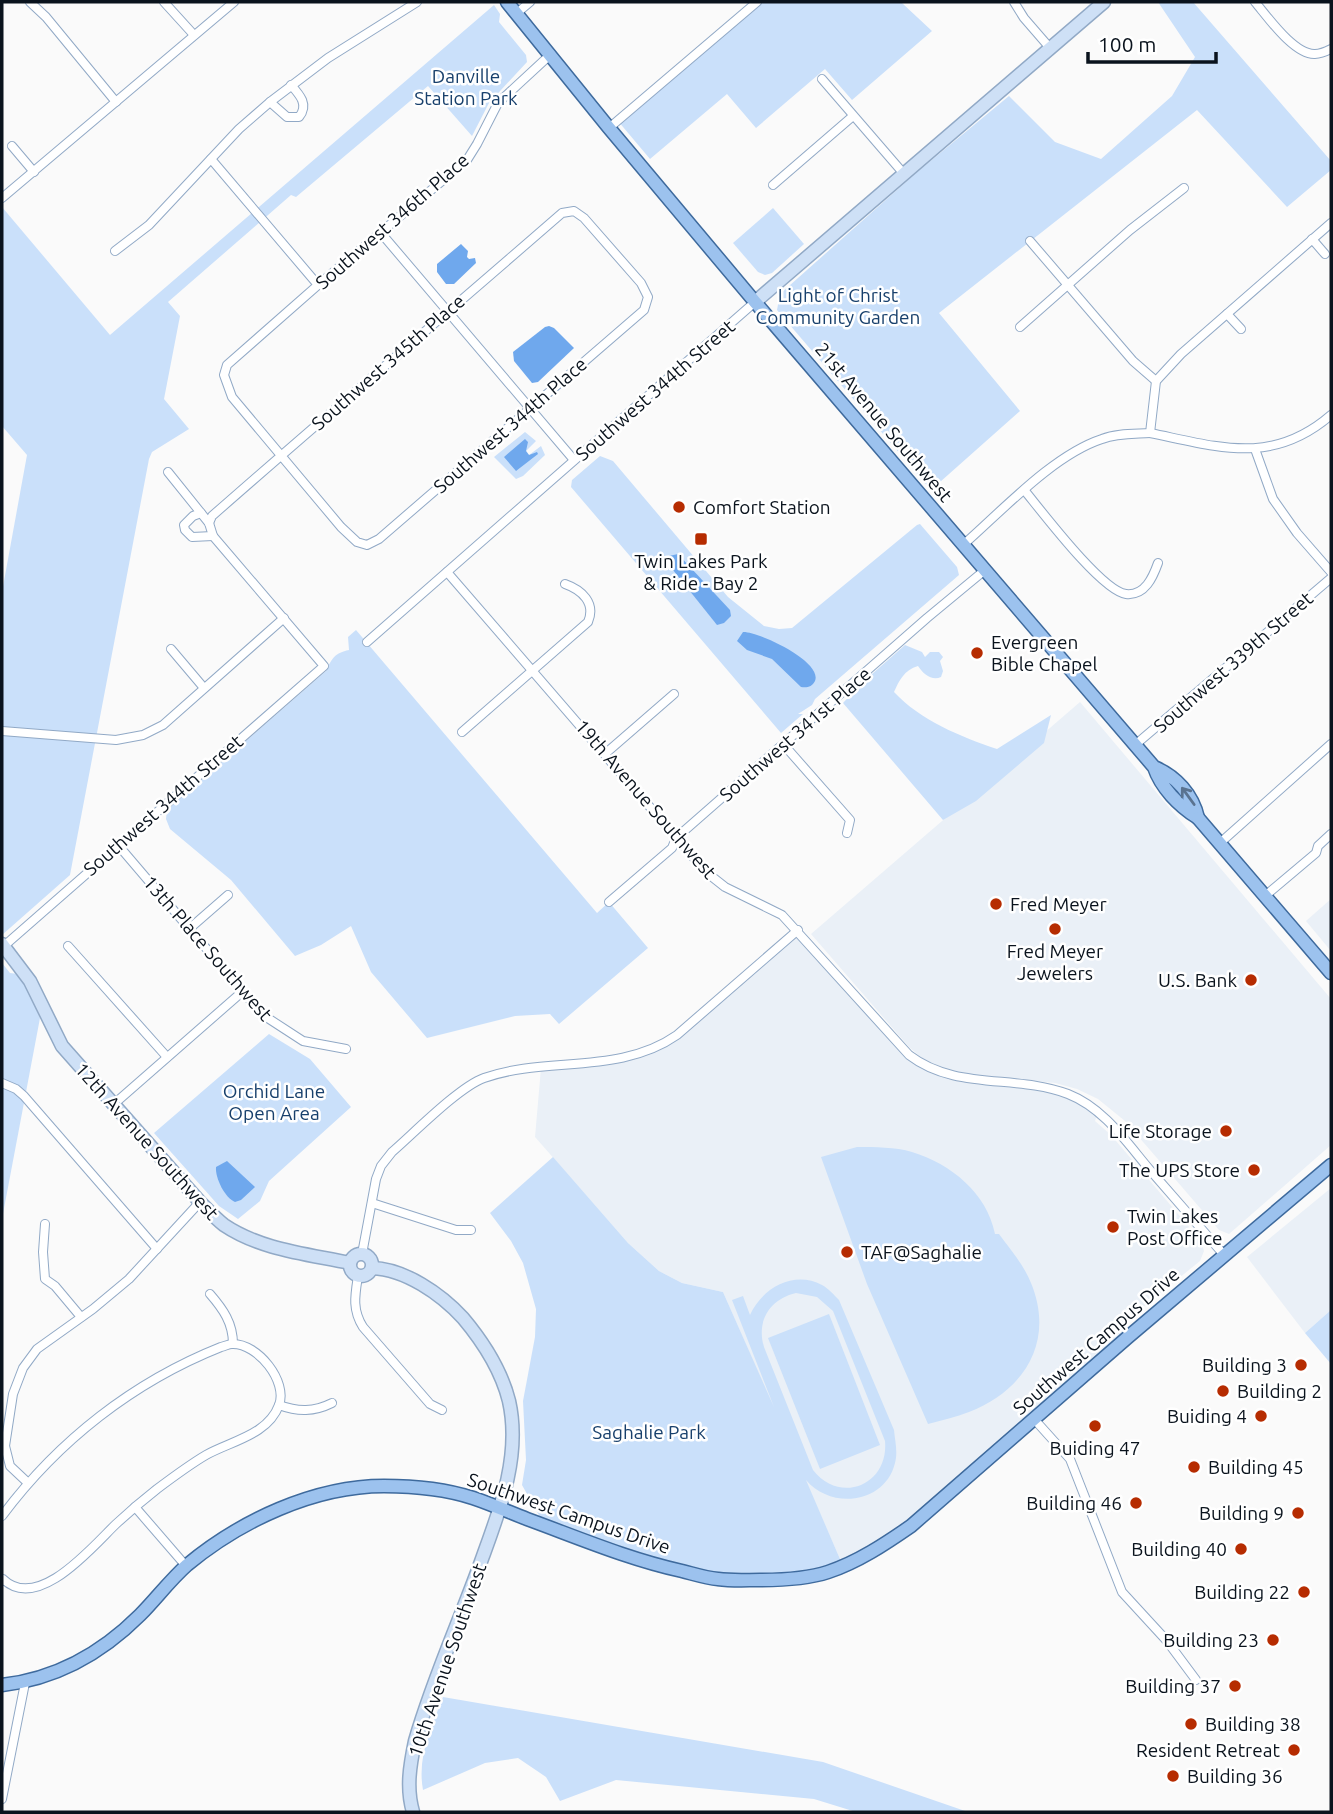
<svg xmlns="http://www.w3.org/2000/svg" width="1333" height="1814" font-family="Ubuntu,sans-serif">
<rect width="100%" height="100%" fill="#fafafa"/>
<g fill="#eaf0f7">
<polygon points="1080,702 1331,999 1331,1145 1229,1234 1219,1230 1125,1121 1098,1099 1077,1089 1055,1083 956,1073 923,1059 909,1047 811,934"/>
<polygon points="1331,899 1331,951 1306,921"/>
<polygon points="798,930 909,1055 945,1074 1059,1091 1098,1112 1095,1121 1111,1135 1201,1241 1204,1251 1200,1261 1120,1326 1128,1337 911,1526 843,1566 723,1292 682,1283 659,1271 628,1243 535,1137 541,1068 611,1060 658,1046"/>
<polygon points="1331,1188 1331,1310 1305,1333 1247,1257"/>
</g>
<g fill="#cae0fa" fill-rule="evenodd">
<polygon points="757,2 903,2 902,3 932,31 852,100 825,69 756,128 727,94 650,159 618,121"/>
<polygon points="1158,2 1193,2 1331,161 1331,170 1287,207 1197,110 939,313 1020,411 931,490 777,310 780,294 916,173 1009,96 1055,142 1101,159 1172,96 1195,57"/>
<polygon points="494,5 500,14 499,22 526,55 527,62 489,103 472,136 428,86 296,197 291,195 168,302 180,316 164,399 189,429 152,452 149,459 70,875 2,935 2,592 27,455 2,426 2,207 110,335"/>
<polygon points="773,208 804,244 772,273 765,275 758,272 733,243"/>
<polygon points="525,432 536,441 526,451 529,455 541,446 545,455 523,476 516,479 494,457"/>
<polygon points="600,456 613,461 728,597 764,626 779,629 792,628 917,525 920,524 957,567 959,575 815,699 812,705 798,714 803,714 781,733 571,487 572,480"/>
<path d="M356 630 597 913 609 902 648 948 559 1024 550 1014 515 1016 427 1038 371 972 351 926 321 945 295 956 231 880 170 829 166 819 167 810 326 671C332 658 335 653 349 650L348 637Z"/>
<path d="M905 645 922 652 925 657 930 652H939L943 657 940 661 943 671 941 677C932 681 923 674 918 666 904 670 899 681 894 692 920 720 961 737 997 749L1051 715 1044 743 976 801 943 820 843 703 863 682Z"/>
<polygon points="2,963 10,973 18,974 28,990 40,1018 2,1219"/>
<polygon points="269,1034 310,1059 351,1107 269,1181 260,1201 238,1219 219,1206 154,1133"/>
<path d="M857 1147C875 1147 895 1147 912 1152 951 1164 987 1193 995 1234H999C1010 1249 1024 1265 1031 1283 1055 1341 1025 1390 969 1412 956 1417 942 1420 928 1424L867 1284 821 1157Z"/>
<path d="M553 1157 628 1243 659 1271 682 1283 723 1292 774 1407 732 1300 743 1296 750 1315C762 1288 794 1270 822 1285 828 1288 834 1295 839 1300L894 1430C895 1441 898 1452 895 1463 885 1504 831 1510 806 1480L843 1566 826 1572 718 1579 545 1526 522 1485 526 1460 523 1401 535 1337 536 1309 523 1263 511 1241 490 1213ZM796 1293 817 1297 833 1311 885 1441C889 1485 840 1505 813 1470L764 1347C756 1321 770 1299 796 1293Z"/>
<polygon points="1331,1310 1331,1364 1305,1333"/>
<polygon points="829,1314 880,1445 820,1469 768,1338"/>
<path d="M443 1697 823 1762 968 1812H856L814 1799 616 1780 560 1801 546 1777 518 1758 485 1763 423 1790C417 1757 431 1728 443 1697Z"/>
</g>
<g fill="#6fa8ed">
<polygon points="461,244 468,251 467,257 469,259 475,258 476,263 454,284 446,284 437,272 437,264"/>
<polygon points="549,326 554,328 574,348 538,382 532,383 514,361 513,352 545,327"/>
<polygon points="525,439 528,442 526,451 529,455 537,452 538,454 516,471 504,457"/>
<polygon points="678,554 730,610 731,616 724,623 717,625 673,570 667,559 669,556"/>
<path d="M743 632C757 631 823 661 815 681 812 687 807 688 801 687L772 659 747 650 737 641Z"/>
<path d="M227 1161 255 1187 241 1200 235 1202C225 1198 215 1178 216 1167Z"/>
</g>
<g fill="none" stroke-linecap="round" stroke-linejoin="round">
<g stroke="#91a9c6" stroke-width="10">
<g id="street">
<polyline points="30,2 46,17 116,102"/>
<polyline points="164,2 194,35"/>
<polyline points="1014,2 1024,18 1050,48"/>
<path d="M1255 2C1267 16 1294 55 1315 54 1320 54 1327 51 1331 49"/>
<polyline points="517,13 530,2"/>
<polyline points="822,79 904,174"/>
<path d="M270 102 287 117H299C309 105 300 95 291 85"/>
<polyline points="609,128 757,2"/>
<polyline points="12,146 34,172"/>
<polyline points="211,159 318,285"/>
<polyline points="773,185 853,116"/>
<polyline points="2,198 234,2"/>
<polyline points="381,233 574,460"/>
<polyline points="1312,239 1325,254"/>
<polyline points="1030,241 1133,361 1156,381"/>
<polyline points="115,251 149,225 239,129 270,102 328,58 417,2"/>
<polyline points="1227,314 1241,329"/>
<polyline points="1020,327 1130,230 1184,188"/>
<path d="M1150 433C1219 447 1272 466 1331 415"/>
<polyline points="1255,449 1273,499 1297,533 1331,572"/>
<path d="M1025 491C1043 513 1102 591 1126 594 1145 596 1153 577 1158 563"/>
<polyline points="201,513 193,516 184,525 185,530 192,537 213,536"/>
<path d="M209 523 212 516C328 414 446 314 562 213L574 211 584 218 641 283 648 297 644 310 379 539 367 545 357 542 341 527 232 397 224 375 227 365 318 285 467 160 477 144 498 103 551 54"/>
<path d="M963 545C1002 511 1053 455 1102 439 1117 433 1134 434 1150 433L1156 381 1181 354 1331 223"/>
<path d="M447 572 706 872 725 887 782 915 909 1055C956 1091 1016 1074 1068 1094 1104 1108 1127 1143 1150 1170 1175 1199 1200 1227 1225 1256"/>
<polyline points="367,642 755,302"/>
<polyline points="171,649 204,688"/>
<polyline points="2,731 116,740 143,735 163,725 284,618"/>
<path d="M462 732 588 622C596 603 582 590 565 584"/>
<polyline points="784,745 850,820 847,833"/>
<polyline points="1135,745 1331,578"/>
<polyline points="606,753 674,694"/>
<polyline points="1220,843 1331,744"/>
<polyline points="118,845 263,1015 303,1041 346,1049"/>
<polyline points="1265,896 1316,853 1318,846 1331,834"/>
<polyline points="609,902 672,848 676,838 927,618 985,570"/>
<polyline points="189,929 228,895"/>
<polyline points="4,946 324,666 213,536 209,523 168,472"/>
<polyline points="68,946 167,1057"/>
<polyline points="2,1083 16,1089 24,1096 157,1249"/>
<polyline points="114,1104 242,992"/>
<polyline points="372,1203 456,1230 471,1230"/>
<polyline points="45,1224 43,1252 45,1279 55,1286 81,1317"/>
<path d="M362 1254 376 1179 381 1166 392 1152C414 1133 459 1087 484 1078 546 1056 620 1075 677 1035L798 930"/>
<path d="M358 1276C355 1295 352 1310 363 1327L430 1404 442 1410"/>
<path d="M210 1294C223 1309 233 1323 233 1344"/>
<polyline points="1034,1419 1070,1459 1122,1592 1167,1641 1196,1680"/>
<polyline points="27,1482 10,1466 5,1446 13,1394 23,1368 37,1349 93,1309 129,1279 200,1202"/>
<polyline points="135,1507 186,1566"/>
<path d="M2 1516C58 1441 133 1382 221 1347 225 1346 229 1344 232 1344 258 1343 288 1382 279 1405"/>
<path d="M2 1581 3 1579C38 1613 93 1546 116 1524 130 1511 143 1500 157 1489 173 1477 189 1465 206 1455 231 1441 268 1435 279 1405 298 1412 314 1412 332 1403"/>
<polyline points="2,1799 25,1683"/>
</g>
</g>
<g stroke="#91a9c6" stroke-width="15">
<g id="secondary">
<polyline points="755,302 1104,2"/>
<path d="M2 944 30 981 62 1046 200 1202C208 1210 215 1218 224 1225 261 1250 308 1254 350 1263"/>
<circle cx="361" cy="1265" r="11"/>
<path d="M372 1268C405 1269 441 1294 463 1318 484 1343 501 1369 509 1401 521 1454 501 1507 483 1556 461 1618 433 1678 415 1741 410 1765 406 1788 413 1812"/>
</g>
</g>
<g stroke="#3e6a9d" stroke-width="15">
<g id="primary">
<path d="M507 2 609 128 755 302 1154 767C1161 788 1179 806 1198 818 1193 795 1176 776 1154 767"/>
<polyline points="1198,818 1331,973"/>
<path d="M2 1685C55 1679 102 1653 140 1615 156 1599 170 1580 187 1565 240 1521 314 1486 384 1486 414 1486 445 1489 473 1498 491 1504 509 1512 527 1519 579 1538 628 1559 682 1571 694 1574 706 1578 718 1579 732 1581 746 1580 760 1580 782 1580 807 1579 828 1572 858 1562 885 1544 911 1526L1128 1337 1331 1165"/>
</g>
</g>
<use href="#street" stroke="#fff" stroke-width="8"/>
<use href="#secondary" stroke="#cee0f6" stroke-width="12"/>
<use href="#primary" stroke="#9cc2ee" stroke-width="12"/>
</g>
<defs><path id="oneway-shaft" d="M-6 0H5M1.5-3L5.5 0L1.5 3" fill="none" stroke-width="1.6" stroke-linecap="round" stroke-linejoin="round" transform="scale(1.75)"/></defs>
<use stroke="#5a7390" href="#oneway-shaft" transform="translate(1188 796) rotate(-126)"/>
<g fill="#b62c01" stroke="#fff" stroke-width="2.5">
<circle cx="679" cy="507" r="7"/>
<rect x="694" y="532" width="14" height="14" rx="3.5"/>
<circle cx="977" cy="653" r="7"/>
<circle cx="996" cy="904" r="7"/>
<circle cx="1055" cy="929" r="7"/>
<circle cx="1251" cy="980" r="7"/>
<circle cx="1226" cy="1131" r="7"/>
<circle cx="1254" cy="1170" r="7"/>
<circle cx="1113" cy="1227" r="7"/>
<circle cx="847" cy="1252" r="7"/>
<circle cx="1301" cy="1365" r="7"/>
<circle cx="1223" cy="1391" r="7"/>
<circle cx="1261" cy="1416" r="7"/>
<circle cx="1095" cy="1426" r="7"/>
<circle cx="1194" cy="1467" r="7"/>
<circle cx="1136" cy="1503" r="7"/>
<circle cx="1298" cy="1513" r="7"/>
<circle cx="1241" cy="1549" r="7"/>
<circle cx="1304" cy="1592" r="7"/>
<circle cx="1273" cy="1640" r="7"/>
<circle cx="1235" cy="1686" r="7"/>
<circle cx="1191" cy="1724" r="7"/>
<circle cx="1294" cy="1750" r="7"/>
<circle cx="1173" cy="1776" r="7"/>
</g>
<g text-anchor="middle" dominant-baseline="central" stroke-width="5" stroke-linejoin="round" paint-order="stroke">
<g font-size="19" fill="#18406c" stroke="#fff">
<text x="466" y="76">Danville<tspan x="466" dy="22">Station Park</tspan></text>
<text x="838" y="295">Light of Christ<tspan x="838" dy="22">Community Garden</tspan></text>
<text x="274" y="1091">Orchid Lane<tspan x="274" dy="22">Open Area</tspan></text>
<text x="649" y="1432">Saghalie Park</text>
</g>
<g font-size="19" fill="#0a131d" stroke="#fff">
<text transform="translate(392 221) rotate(-41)">Southwest 346th Place</text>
<text transform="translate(388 362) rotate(-41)">Southwest 345th Place</text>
<text transform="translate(655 390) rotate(-41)">Southwest 344th Street</text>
<text transform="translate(884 422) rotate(50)">21st Avenue Southwest</text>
<text transform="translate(510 425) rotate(-41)">Southwest 344th Place</text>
<text transform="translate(1233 662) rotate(-41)">Southwest 339th Street</text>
<text transform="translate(795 734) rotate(-41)">Southwest 341st Place</text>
<text transform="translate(646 799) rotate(49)">19th Avenue Southwest</text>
<text transform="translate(163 805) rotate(-41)">Southwest 344th Street</text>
<text transform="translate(208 948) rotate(49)">13th Place Southwest</text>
<text transform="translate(147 1141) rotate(48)">12th Avenue Southwest</text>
<text transform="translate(1096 1341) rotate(-41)">Southwest Campus Drive</text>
<text transform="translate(569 1513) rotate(19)">Southwest Campus Drive</text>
<text transform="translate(447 1660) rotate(-71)">10th Avenue Southwest</text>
</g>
<g font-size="19" fill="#0a131d" stroke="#fff" text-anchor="end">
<text x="693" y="507" text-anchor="start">Comfort Station</text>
<text x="701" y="561" text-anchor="middle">Twin Lakes Park<tspan x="701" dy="22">&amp; Ride - Bay 2</tspan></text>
<text x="991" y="642" text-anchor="start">Evergreen<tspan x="991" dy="22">Bible Chapel</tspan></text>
<text x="1010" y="904" text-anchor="start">Fred Meyer</text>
<text x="1055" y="951" text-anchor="middle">Fred Meyer<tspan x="1055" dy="22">Jewelers</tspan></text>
<text x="1237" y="980">U.S. Bank</text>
<text x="1212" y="1131">Life Storage</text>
<text x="1240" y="1170">The UPS Store</text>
<text x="1127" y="1216" text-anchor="start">Twin Lakes<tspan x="1127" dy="22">Post Office</tspan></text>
<text x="861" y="1252" text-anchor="start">TAF@Saghalie</text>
<text x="1287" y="1365">Building 3</text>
<text x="1237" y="1391" text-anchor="start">Building 2</text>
<text x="1247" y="1416">Buiding 4</text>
<text x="1095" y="1448" text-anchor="middle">Buiding 47</text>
<text x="1208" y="1467" text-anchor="start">Building 45</text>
<text x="1122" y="1503">Building 46</text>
<text x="1284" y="1513">Building 9</text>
<text x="1227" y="1549">Building 40</text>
<text x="1290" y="1592">Building 22</text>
<text x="1259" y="1640">Building 23</text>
<text x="1221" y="1686">Building 37</text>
<text x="1205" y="1724" text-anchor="start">Building 38</text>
<text x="1280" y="1750">Resident Retreat</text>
<text x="1187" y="1776" text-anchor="start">Building 36</text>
</g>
</g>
<rect width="1333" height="1814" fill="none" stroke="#0a131d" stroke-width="7"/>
<path d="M1088 52v10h128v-10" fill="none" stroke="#0a131d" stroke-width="3.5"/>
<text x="1098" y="52" font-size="21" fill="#0a131d" stroke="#ffffff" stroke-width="5" paint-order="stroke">100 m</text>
</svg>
